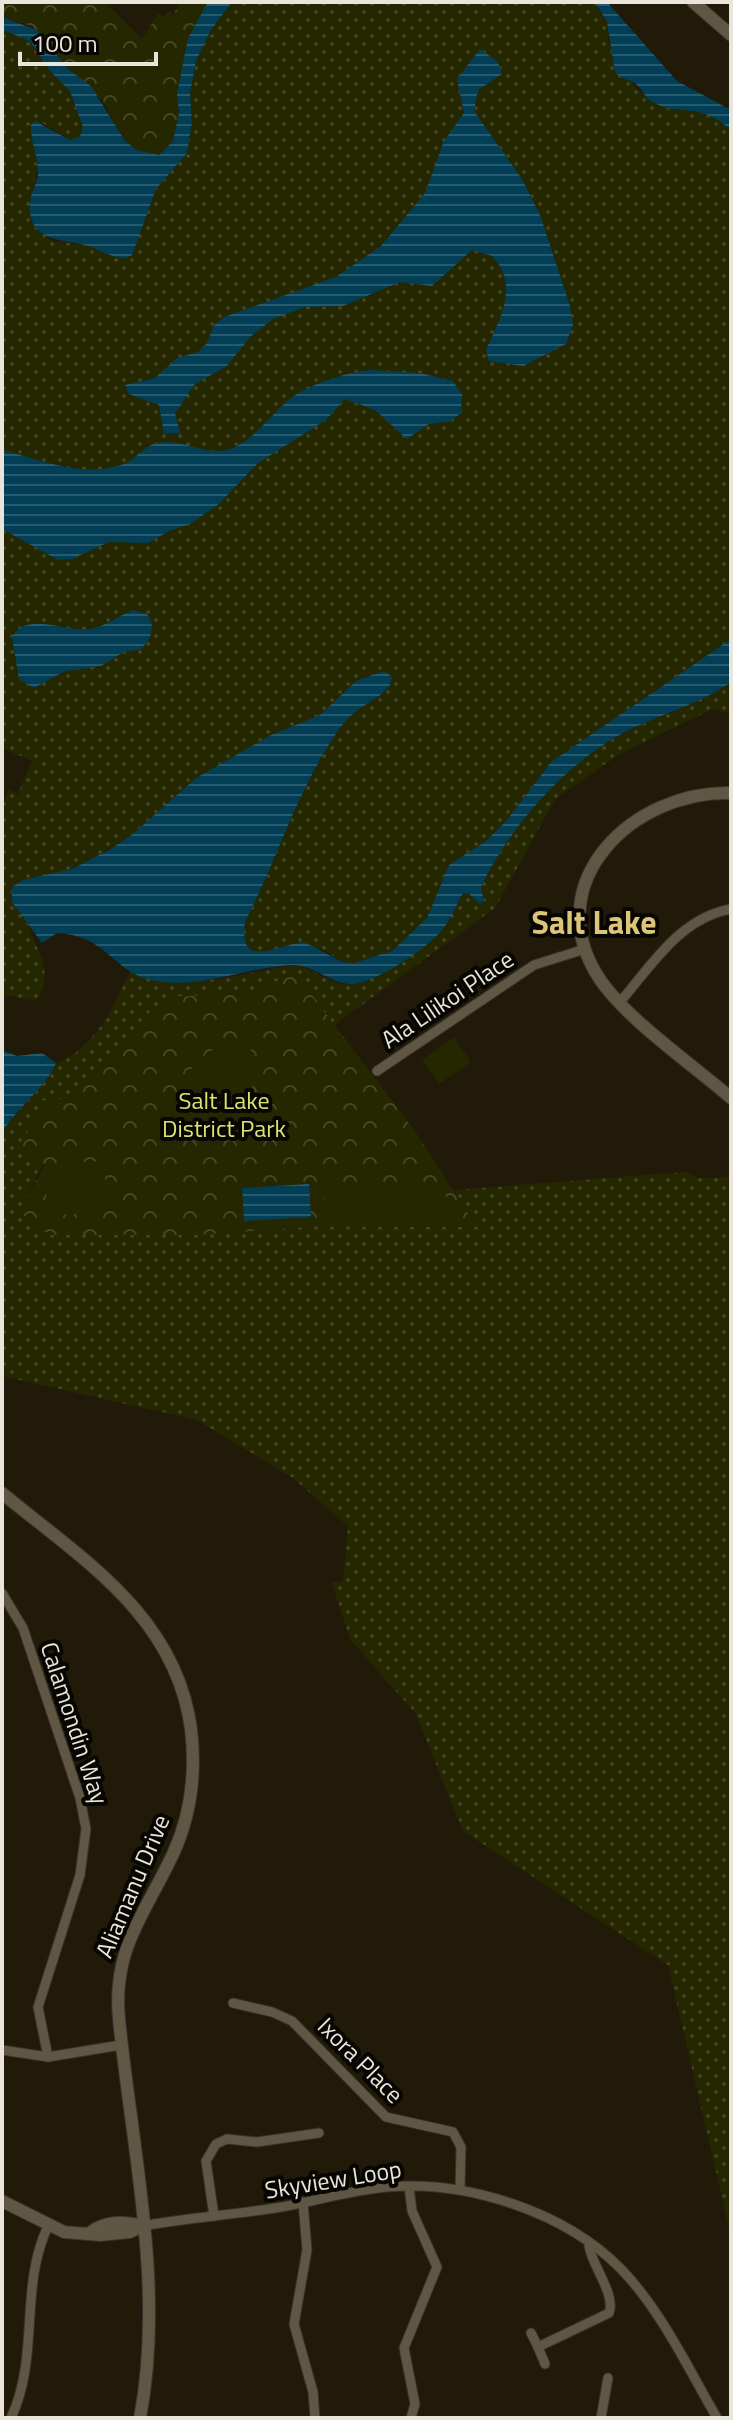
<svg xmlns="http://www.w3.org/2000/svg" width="733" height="2420" font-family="'Titillium Web',sans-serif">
<defs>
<pattern id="grass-dots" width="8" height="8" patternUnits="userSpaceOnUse" patternTransform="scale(2)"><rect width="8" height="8" fill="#252700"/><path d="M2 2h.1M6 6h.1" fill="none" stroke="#454625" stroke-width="1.8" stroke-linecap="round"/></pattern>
<pattern id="forest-crowns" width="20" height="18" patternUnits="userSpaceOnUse" patternTransform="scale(2)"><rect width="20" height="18" fill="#252700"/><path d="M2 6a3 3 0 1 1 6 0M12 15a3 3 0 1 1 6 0" fill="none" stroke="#454625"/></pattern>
<pattern id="water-rules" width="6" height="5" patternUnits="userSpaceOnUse" patternTransform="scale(2)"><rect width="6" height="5" fill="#023e55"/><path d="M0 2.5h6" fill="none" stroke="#275a6d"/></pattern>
</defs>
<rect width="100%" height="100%" fill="#211a09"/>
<g fill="url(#grass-dots)">
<path d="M232 2H595C598 9 604 16 607 23 610 30 607 36 609 42 614 63 641 101 663 106 694 112 705 108 731 130V639L551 762 506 821 486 841 449 865 427 918 392 951 354 963 343 962 322 949 281 948 261 953 249 948 243 936 245 922C278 858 298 788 340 728 357 704 377 703 390 685L384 671 356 681 320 715 269 736 196 778 133 834 96 857 59 874 23 880C24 892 24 906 26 918 32 946 58 969 36 1001L2 994V806L9 790 18 794 32 761 2 748V30L26 39 33 45 49 70 70 91 83 127 79 136 71 140 42 123 31 131 38 169 30 201 36 228 52 241 87 245 121 258 132 254 156 189 187 153 192 122 190 93 196 61 211 30Z"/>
<path d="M731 682V714L713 709 621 753 555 799 495 908 333 1026 296 974 245 993 170 997 152 1009 75 1098 19 1212 50 1235H199L318 1226 476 1227 454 1190 685 1172 700 1178 731 1177V2236L668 1965 463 1831 416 1714 350 1639 332 1583 343 1581 348 1526 293 1478 197 1420 2 1376V1133C17 1107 45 1089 56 1063 96 1049 113 1006 131 970 171 996 243 973 288 966 310 963 325 984 346 984 353 983 363 978 369 976 414 962 443 935 463 893L469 894 480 904 484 902 481 887C509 827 566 762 626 732 660 715 700 703 731 682Z"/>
</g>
<g fill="url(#forest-crowns)">
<polygon points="2,2 105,2 142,39 158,13 163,17 169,11 173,14 181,2 208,2 188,38 177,94 179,113 173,141 159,155 137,150 125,141 102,100 68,69 32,26 2,17"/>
<polygon points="296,974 415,1131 477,1227 318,1226 199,1235 49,1235 19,1212 45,1164 18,1150 44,1100 75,1098 152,1009 170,997 245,993"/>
</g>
<g fill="#252700">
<polygon points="454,1037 471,1062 439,1084 422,1060"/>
<path d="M237 1039H250L254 1119 248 1126 173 1128C170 1087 197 1050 237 1039Z"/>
<polygon points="104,1161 107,1212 54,1215 47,1210 45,1164"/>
<polygon points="422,1183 423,1189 445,1187 447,1221 325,1227 323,1188"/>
</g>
<g fill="url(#water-rules)">
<path d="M208 2H232L211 30 196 61 190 93 192 122 187 153 156 189 132 255C120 263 105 252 92 247 66 238 28 245 30 204 30 193 37 184 38 174 39 158 30 142 31 125L35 121 70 140 80 136 83 127 70 91 49 70 33 45 26 39 2 30V17L37 30 68 69 91 86 125 141 137 150 159 155 173 141 179 113 177 94 188 38Z"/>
<path d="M595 2H607L677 81 731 110V130C696 100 686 118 654 103 645 99 644 91 637 85 629 78 621 80 615 72L607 22Z"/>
<path d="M480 49 498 62 502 74 478 90 474 111 522 179 540 215 570 306 573 325 566 344 523 366 489 361 486 350C500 319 520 286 492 256L472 250 432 286 400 282 343 306 305 307 273 319 251 336 227 366 195 384 175 413 180 433H164L159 405 129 394 125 385 155 378 177 358 198 352 207 343 214 325 224 317 336 277 381 246 425 193 444 141 464 113 457 79Z"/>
<path d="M371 370 420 373 453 381 462 395 461 413 451 421 429 424 407 439 375 410 345 399 326 420 258 463 219 504 190 524 169 531 148 543 109 542 72 559 58 560 2 529V450C43 460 79 478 121 465 135 461 145 445 157 443 184 437 208 460 235 447 255 437 270 417 286 402 304 386 346 372 371 370Z"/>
<path d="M133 610 147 614C156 627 152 638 141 649L124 652 101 666 65 671 34 688 19 679 12 637C27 610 66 633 91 629 106 626 118 616 133 610Z"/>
<path d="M731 639 730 683C699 704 659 715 625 732 566 763 509 827 481 887L484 901 480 904 469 894 463 893C456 906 451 919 442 930 428 948 372 986 349 984 329 982 313 965 292 965 245 967 196 992 147 979 112 969 105 935 57 933L42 943 12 902V887L23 880 72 869 109 850 133 834 196 778 269 736 320 715 356 681 384 671 392 677 390 685C377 703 357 704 340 728 298 787 278 858 245 922 238 972 279 944 304 942L343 962 354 963 392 951 427 918 449 865 486 841 506 821 551 762Z"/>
<path d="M2 1050 17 1056 42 1053 56 1063C45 1089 17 1107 2 1133Z"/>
<polygon points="309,1184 311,1217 244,1221 242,1188"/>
</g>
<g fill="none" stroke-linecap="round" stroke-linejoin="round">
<g stroke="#38322c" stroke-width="11">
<g id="street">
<path d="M620 1002C652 965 680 918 731 909"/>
<polyline points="377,1071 534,965 585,949"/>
<polyline points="2,1593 23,1628 80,1798 86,1829 80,1875 38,2007 48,2057"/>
<polyline points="233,2003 272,2012 292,2021 386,2117 453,2132 461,2147 460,2190"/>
<polyline points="2,2050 48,2057 121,2045"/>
<polyline points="409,2187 412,2211 437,2267 404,2348 415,2404 411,2418"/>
<polyline points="303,2202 307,2250 294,2324 313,2392 315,2418"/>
<polyline points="214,2216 206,2161 216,2144 227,2139 257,2142 319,2133"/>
<path d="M142 2226C186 2218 231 2215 275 2208 313 2202 350 2190 388 2187 467 2180 566 2212 622 2270 662 2312 688 2368 717 2418"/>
<path d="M531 2333 538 2347 609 2313C616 2294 592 2266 589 2246"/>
<polyline points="538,2347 545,2364"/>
<path d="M11 2418C40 2356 19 2287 48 2226"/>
<polyline points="601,2418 608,2378"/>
</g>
</g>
<g stroke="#38322c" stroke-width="14">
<g id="secondary">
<polyline points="693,2 731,35"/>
<path d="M731 793C634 790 537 882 599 978 626 1019 693 1065 731 1098"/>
<path d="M2 1493C83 1560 176 1616 191 1729 196 1771 191 1815 173 1854 145 1914 112 1949 119 2019 132 2150 165 2287 140 2418"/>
<polyline points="2,2201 64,2232 100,2235 130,2232 142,2226"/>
<path d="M91 2232C104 2221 126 2221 142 2226"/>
</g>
</g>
<use href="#street" stroke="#5f5643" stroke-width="9"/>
<use href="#secondary" stroke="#5f5643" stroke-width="12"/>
</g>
<g text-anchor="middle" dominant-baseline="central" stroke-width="8" stroke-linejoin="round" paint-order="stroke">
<g font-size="24" fill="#eae5da" stroke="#080602">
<text transform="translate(447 999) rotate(-34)">Ala Lilikoi Place</text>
<text transform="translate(75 1723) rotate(72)">Calamondin Way</text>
<text transform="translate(132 1886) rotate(-67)">Aliamanu Drive</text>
<text transform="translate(361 2060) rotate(45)">Ixora Place</text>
<text transform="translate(333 2179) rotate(-9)">Skyview Loop</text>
</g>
<g font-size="24" fill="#dae570" stroke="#080602">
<text x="224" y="1100">Salt Lake<tspan x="224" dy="28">District Park</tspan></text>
</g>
<g font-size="32" font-weight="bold" fill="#dcc478" stroke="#080602">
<text x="594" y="922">Salt Lake</text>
</g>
</g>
<rect width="733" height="2420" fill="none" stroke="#eae5da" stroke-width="8"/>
<path d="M20 52v12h136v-12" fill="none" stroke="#eae5da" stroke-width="4"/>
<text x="32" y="52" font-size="24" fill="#eae5da" stroke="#080602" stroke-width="6" paint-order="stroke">100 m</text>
</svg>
